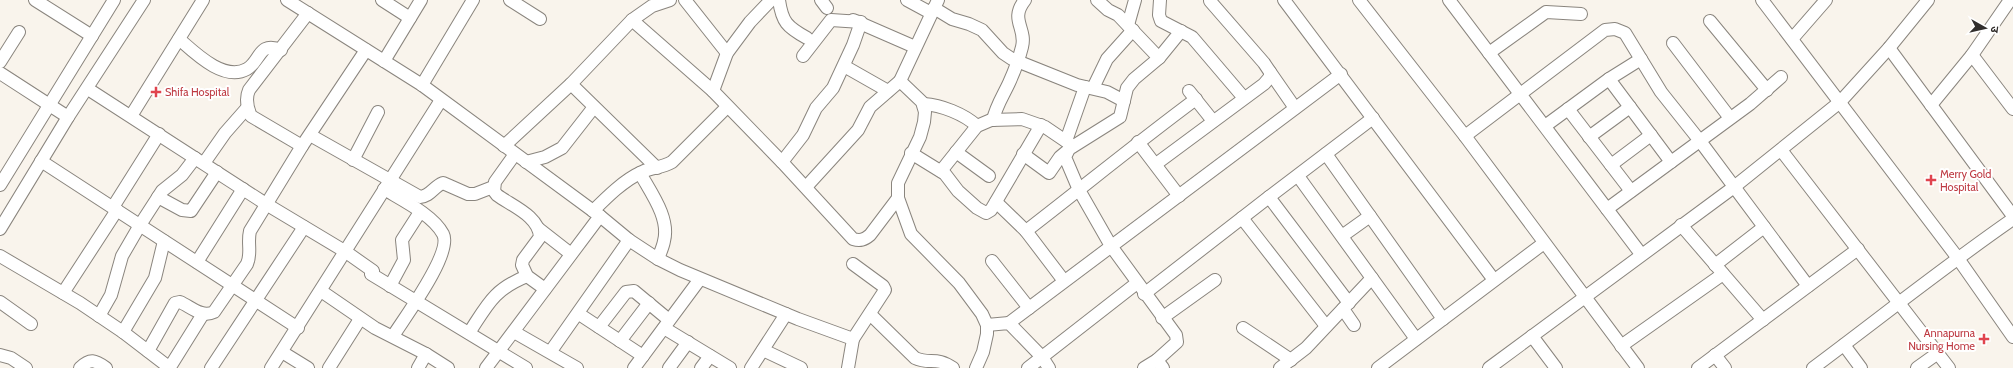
<svg xmlns="http://www.w3.org/2000/svg" width="2013" height="368" font-family="Cabin,'Noto Sans Devanagari',sans-serif">
<rect width="100%" height="100%" fill="#f9f4ec"/>
<g fill="none" stroke-linecap="round" stroke-linejoin="round">
<g stroke="#8a857e" stroke-width="14">
<g id="minor">
<polyline points="35,0 92,36"/>
<polyline points="287,0 422,85 600,216 629,240 658,259 680,270 798,319 853,339 848,368"/>
<polyline points="382,0 410,18"/>
<polyline points="510,0 540,19"/>
<polyline points="685,0 727,53"/>
<path d="M771 0 750 22 727 53 713 91 782 162 853 239C860 241 864 240 870 235L898 198"/>
<path d="M779 0C782 22 787 27 807 38"/>
<polyline points="821,0 827,8"/>
<polyline points="907,0 931,13"/>
<polyline points="938,0 900,81 922,102 925,112 924,122 920,137 898,183 898,198 911,234 959,283 982,314 987,325 987,334 983,352 976,368"/>
<polyline points="1097,0 1108,10 1118,15 1159,58"/>
<polyline points="1160,0 1159,15 1161,21 1192,37 1244,98"/>
<polyline points="1284,0 1494,280"/>
<polyline points="1359,0 1465,136 1638,368"/>
<polyline points="1449,0 1641,254"/>
<polyline points="1762,0 1957,257 2013,337"/>
<polyline points="934,8 952,19 969,24 982,30 1003,53 1012,59 1077,85 1107,92 1124,101"/>
<polyline points="632,20 713,91"/>
<polyline points="853,20 915,47"/>
<polyline points="1710,21 1767,90"/>
<polyline points="1128,25 1135,0"/>
<path d="M179 39C195 53 224 82 247 69 261 61 258 41 281 50"/>
<polyline points="1792,39 1826,0"/>
<polyline points="1673,43 1730,118"/>
<polyline points="1889,48 2013,216"/>
<polyline points="1489,53 1546,12 1581,14"/>
<polyline points="1972,55 2013,109"/>
<polyline points="384,61 421,0"/>
<polyline points="0,62 19,32"/>
<polyline points="844,66 888,91"/>
<polyline points="1270,72 1295,108"/>
<polyline points="0,73 68,117"/>
<polyline points="1609,79 1671,162"/>
<polyline points="571,84 657,168"/>
<polyline points="422,85 473,0"/>
<polyline points="1093,88 1107,59 1133,30"/>
<polyline points="88,89 266,204 346,252 373,271"/>
<polyline points="1189,91 1213,121"/>
<path d="M924 104C941 105 964 114 977 126"/>
<polyline points="1931,105 1972,55 2010,0"/>
<polyline points="1568,109 1631,191"/>
<polyline points="131,116 203,0"/>
<path d="M993 120C996 106 1003 96 1009 83 1014 72 1019 59 1022 47 1027 28 1009 20 1025 0"/>
<polyline points="1545,126 1609,79 1641,59"/>
<path d="M310 135 420 197C431 196 433 187 443 183L468 194H475L493 187"/>
<polyline points="1465,136 1605,30 1615,29 1625,33 1661,92 1700,141 1808,286"/>
<polyline points="1589,137 1630,107"/>
<polyline points="1066,141 1085,87"/>
<polyline points="1138,142 1179,196"/>
<path d="M302 146 251 116C247 107 245 99 249 90L308 13"/>
<polyline points="504,146 571,84 632,20 652,6 670,0"/>
<polyline points="1781,150 1949,368"/>
<polyline points="956,152 989,176"/>
<polyline points="911,153 945,174 958,191 977,208 986,213 991,210 1041,125"/>
<path d="M515 154 495 182 494 191 497 195C512 206 539 216 540 237L523 260 522 265 527 276 545 289"/>
<polyline points="1023,154 1049,173 1060,157 1066,152"/>
<polyline points="1326,154 1443,319"/>
<polyline points="353,160 378,112"/>
<polyline points="41,161 298,328"/>
<polyline points="526,162 545,157 562,148 594,107"/>
<polyline points="782,162 803,135 816,108 833,88 853,45 861,22 831,20 803,56"/>
<polyline points="204,163 225,133 247,108"/>
<polyline points="1156,164 1264,84 1270,77 1270,72 1264,63 1210,1"/>
<polyline points="1611,165 1651,135"/>
<polyline points="941,171 977,126 991,120 1022,119 1045,127 1073,146"/>
<path d="M640 173C651 193 670 218 664 241 663 247 660 253 658 259"/>
<polyline points="1298,176 1416,339"/>
<polyline points="0,185 114,0"/>
<polyline points="806,187 858,130 870,107 900,81"/>
<path d="M384 189C402 200 433 215 443 234 453 253 405 317 393 336"/>
<polyline points="158,197 182,210 191,211 217,172"/>
<polyline points="1269,197 1373,118"/>
<polyline points="996,202 1026,231 1064,281"/>
<polyline points="113,207 159,134"/>
<polyline points="1607,209 1750,104 1781,77"/>
<path d="M593 211C607 197 624 180 642 172 652 167 662 168 672 162L727 107"/>
<polyline points="1242,218 1326,326"/>
<polyline points="1681,225 1763,320"/>
<polyline points="0,229 68,117 144,0"/>
<polyline points="539,229 571,254"/>
<path d="M1026 231C1083 187 1138 142 1196 99"/>
<polyline points="1342,236 1370,216"/>
<polyline points="0,256 80,303 123,332 170,368"/>
<polyline points="992,261 1029,308"/>
<polyline points="197,262 243,189"/>
<polyline points="853,264 883,286 885,290 853,339"/>
<polyline points="1715,265 1764,227"/>
<polyline points="371,274 526,368"/>
<polyline points="390,286 404,260 402,240 420,212"/>
<polyline points="321,291 375,328 426,354 448,368"/>
<polyline points="63,293 117,210"/>
<polyline points="1144,294 1269,197 1349,303"/>
<polyline points="0,302 31,324"/>
<polyline points="1343,309 1354,325"/>
<polyline points="579,314 643,356"/>
<path d="M870 314 915 358C930 365 936 356 953 368"/>
<polyline points="99,316 111,295 122,256 140,225 162,191 182,175 195,158"/>
<polyline points="1162,318 1215,280"/>
<polyline points="1009,323 1341,74"/>
<polyline points="987,325 1009,323 1042,357 1049,368"/>
<polyline points="599,327 626,292 634,291 669,320"/>
<polyline points="664,328 730,368"/>
<polyline points="1243,328 1291,360"/>
<polyline points="123,332 155,278 164,241"/>
<polyline points="514,332 577,368"/>
<path d="M469 333C488 304 493 290 527 276"/>
<polyline points="1532,336 1556,368"/>
<polyline points="620,341 649,303"/>
<polyline points="1844,345 1861,368"/>
<polyline points="1621,346 1723,274"/>
<polyline points="763,350 801,368"/>
<path d="M148 351 175 303 180 302C191 307 202 318 214 312L247 264C252 253 247 243 250 231L302 146 366 50"/>
<polyline points="551,351 629,240"/>
<polyline points="282,352 308,368"/>
<polyline points="0,355 11,358 26,368"/>
<polyline points="1715,355 1725,368"/>
<polyline points="170,367 203,314"/>
<path d="M80 368C90 358 95 360 106 368"/>
<polyline points="211,368 304,227"/>
<polyline points="271,368 441,100"/>
<polyline points="329,368 360,319"/>
<polyline points="418,368 426,354"/>
<polyline points="486,368 600,216"/>
<polyline points="634,368 700,279"/>
<polyline points="669,368 688,342"/>
<polyline points="701,368 710,356"/>
<polyline points="751,368 786,314"/>
<polyline points="1028,368 1137,283"/>
<polyline points="1144,368 1157,360"/>
<polyline points="1163,368 1157,360 1177,342 1176,335 1111,246 1079,190 1065,157 1069,149 1120,117 1127,88 1134,79 1159,58 1181,31"/>
<polyline points="1280,368 1306,348 1372,278"/>
<polyline points="1378,368 1544,243"/>
<polyline points="1489,368 1734,187 1840,102 1889,48 1928,0"/>
<polyline points="1698,368 1858,249"/>
<path d="M1813 368C1880 318 1945 266 2013 219"/>
<polyline points="1917,368 1938,353"/>
</g>
</g>
<use href="#minor" stroke="#fff" stroke-width="12"/>
</g>
<g fill="#e0444e" stroke="#fff" stroke-width="1.5">
<path d="M154 86h4v4h4v4h-4v4h-4v-4h-4v-4h4z"/>
<path d="M1929 174h4v4h4v4h-4v4h-4v-4h-4v-4h4z"/>
<path d="M1982 333h4v4h4v4h-4v4h-4v-4h-4v-4h4z"/>
</g>
<g text-anchor="middle" dominant-baseline="central" stroke-width="4" stroke-linejoin="round" paint-order="stroke">
<g font-size="11" fill="#be3a42" stroke="#fff" text-anchor="start">
<text x="165" y="92">Shifa Hospital</text>
<text x="1940" y="174">Merry Gold<tspan x="1940" dy="13">Hospital</tspan></text>
<text x="1975" y="333" text-anchor="end">Annapurna<tspan x="1975" dy="13">Nursing Home</tspan></text>
</g>
</g>
<g transform="translate(1985 28) rotate(98)" stroke="#ffffff" stroke-width="3" paint-order="stroke">
<path d="M0-3L7 15L0 10L-7 15Z" fill="#312e2c"/>
<text y="-6" font-size="11" font-weight="bold" text-anchor="middle" fill="#312e2c">उ</text>
</g>
</svg>
